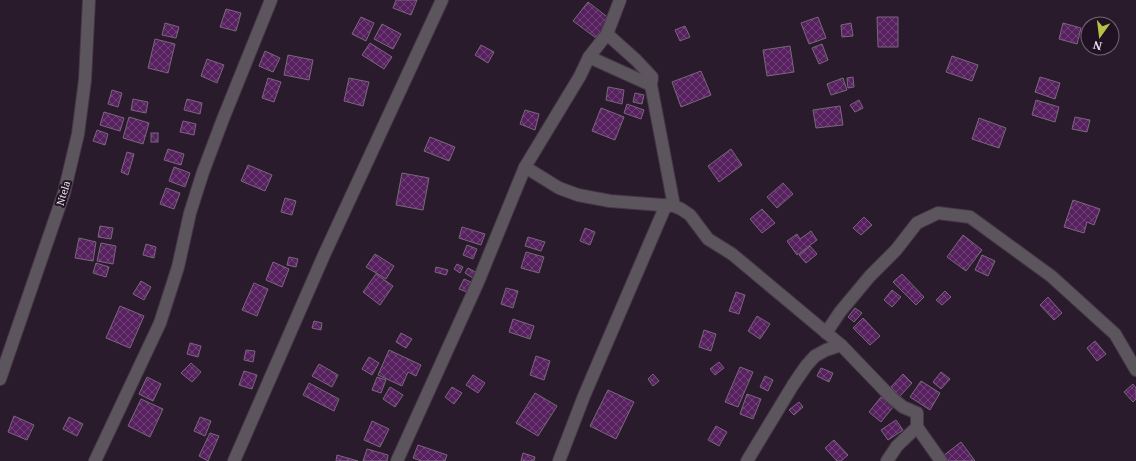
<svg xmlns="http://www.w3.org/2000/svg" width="1136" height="461" font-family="'Noto Serif',serif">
<defs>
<pattern id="building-cross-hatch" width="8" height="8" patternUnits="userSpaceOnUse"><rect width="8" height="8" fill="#57215f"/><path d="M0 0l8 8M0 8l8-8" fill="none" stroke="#6f4176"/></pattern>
</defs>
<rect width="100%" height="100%" fill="#2a1b2c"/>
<g fill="url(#building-cross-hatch)" stroke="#79687c">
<polygon points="396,0 417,0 411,15 393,8"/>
<polygon points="588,2 610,19 596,38 573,21"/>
<polygon points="226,9 241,13 236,31 220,27"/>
<polygon points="361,17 374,23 366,41 352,34"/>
<polygon points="818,17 826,38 809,44 801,23"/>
<polygon points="877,17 898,17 898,47 878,47"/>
<polygon points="165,23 179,27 176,38 162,35"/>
<polygon points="851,23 853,36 842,37 841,25"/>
<polygon points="1063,23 1081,28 1077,44 1059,39"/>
<polygon points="382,24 401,34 393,49 374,39"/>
<polygon points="685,26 690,37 680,41 675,30"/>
<polygon points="155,39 175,44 168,73 148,68"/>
<polygon points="370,43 392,57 384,69 362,55"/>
<polygon points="822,44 828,60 819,64 812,48"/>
<polygon points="481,45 494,52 488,63 475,55"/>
<polygon points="790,46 794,72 767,76 763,50"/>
<polygon points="265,51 280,58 273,72 259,66"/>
<polygon points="288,55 313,60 309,80 284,75"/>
<polygon points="952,56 978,65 972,81 946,72"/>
<polygon points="207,59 224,65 217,83 201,76"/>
<polygon points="701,71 711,95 681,107 672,82"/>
<polygon points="853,77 854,87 848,88 847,78"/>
<polygon points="1040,77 1060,83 1055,99 1035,92"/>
<polygon points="268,78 281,82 274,102 262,98"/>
<polygon points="349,78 369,82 363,106 344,101"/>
<polygon points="843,78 847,90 831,95 827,84"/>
<polygon points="608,87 624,90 622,104 606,100"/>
<polygon points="112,90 122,93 118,107 108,104"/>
<polygon points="635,93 644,95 642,104 633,102"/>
<polygon points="133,99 148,102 146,113 131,110"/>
<polygon points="187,99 202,103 200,114 184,110"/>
<polygon points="859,100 863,108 855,112 850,105"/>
<polygon points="1036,100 1059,107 1055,122 1032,115"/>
<polygon points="627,104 644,110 641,119 624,113"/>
<polygon points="840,106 843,125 816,128 813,110"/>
<polygon points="601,108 624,117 615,140 592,131"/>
<polygon points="525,110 539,114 535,130 520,124"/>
<polygon points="104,112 124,118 120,131 100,125"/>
<polygon points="129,117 149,123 143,144 123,138"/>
<polygon points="1075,117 1090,120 1087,132 1072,129"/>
<polygon points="979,118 1006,128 999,148 972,139"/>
<polygon points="183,121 196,124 194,135 180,132"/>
<polygon points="97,130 108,134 105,145 93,141"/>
<rect x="151" y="133" width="7" height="9"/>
<polygon points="430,137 455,147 449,161 424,151"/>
<polygon points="168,149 184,154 181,165 164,160"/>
<polygon points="731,149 742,165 719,182 708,166"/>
<polygon points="127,152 134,154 128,175 121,172"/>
<polygon points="248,165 272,175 265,191 241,181"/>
<polygon points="174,167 190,173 185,187 169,181"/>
<polygon points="402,173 429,178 423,210 396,205"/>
<polygon points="783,183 793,194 777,208 767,197"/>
<polygon points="166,188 180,193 174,209 160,204"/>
<polygon points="285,198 296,201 292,215 281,212"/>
<polygon points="1073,200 1100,209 1094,225 1087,222 1084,233 1064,227"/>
<polygon points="762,209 775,223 762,233 750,219"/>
<polygon points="864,217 872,225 861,235 853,228"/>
<polygon points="100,226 113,228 111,239 98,237"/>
<polygon points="462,227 485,234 481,245 459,238"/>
<polygon points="585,228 595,232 590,245 580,241"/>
<polygon points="811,231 817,240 797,255 787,241 797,234 800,239"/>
<polygon points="963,235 982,250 966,271 947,257"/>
<polygon points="528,237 545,242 541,251 525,246"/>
<polygon points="79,238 96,242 93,261 75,258"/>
<polygon points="101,243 116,246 113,264 97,261"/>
<polygon points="146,244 156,247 154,258 143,255"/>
<polygon points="467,245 477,249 473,259 463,255"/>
<polygon points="810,246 817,254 806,263 799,255"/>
<polygon points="526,252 544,257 539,273 521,268"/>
<polygon points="375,254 394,266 386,279 366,267"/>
<polygon points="982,255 995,261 988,276 975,270"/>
<polygon points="289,257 298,259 296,267 287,265"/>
<polygon points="273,262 289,269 282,287 266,280"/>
<polygon points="96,263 109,267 106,277 93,273"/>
<polygon points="457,264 463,267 460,273 454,269"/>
<polygon points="436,267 448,270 446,275 435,272"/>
<polygon points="468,268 479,274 476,280 465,273"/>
<polygon points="376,274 393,286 380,305 363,292"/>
<polygon points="902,274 924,297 916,305 893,282"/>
<polygon points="464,279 471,282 467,292 459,289"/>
<polygon points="141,281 151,287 144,300 133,294"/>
<polygon points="254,283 268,289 257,316 242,310"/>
<polygon points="506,288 518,291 513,308 501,304"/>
<polygon points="892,290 901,297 892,307 884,300"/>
<polygon points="945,291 951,297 942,305 936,300"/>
<polygon points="736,292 745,295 739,314 729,311"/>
<polygon points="1048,297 1062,313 1054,320 1040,305"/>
<polygon points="120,306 144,316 130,348 106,338"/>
<polygon points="855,308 862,313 854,322 848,317"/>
<polygon points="757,316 770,324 760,339 748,331"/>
<polygon points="863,318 880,336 870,345 853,328"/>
<polygon points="513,319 534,326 530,339 509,332"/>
<polygon points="314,321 322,323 321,330 312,328"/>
<polygon points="704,330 716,334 711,351 699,347"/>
<polygon points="401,333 412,339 406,348 396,342"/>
<polygon points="1095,341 1106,354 1097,361 1087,348"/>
<polygon points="190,343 201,346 198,357 187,354"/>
<polygon points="246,350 255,351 253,362 244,360"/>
<polygon points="389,350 421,365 416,376 408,372 402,386 378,375"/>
<polygon points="536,356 550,361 544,380 530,375"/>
<polygon points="369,357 379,363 372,375 362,369"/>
<polygon points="719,362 724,368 715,375 710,369"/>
<polygon points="191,363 201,372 192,382 181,373"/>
<polygon points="319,364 338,375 332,387 312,376"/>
<polygon points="740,367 753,372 738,407 725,402"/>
<polygon points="821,368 833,373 829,382 817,376"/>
<polygon points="244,371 257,375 252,389 239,385"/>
<polygon points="941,372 950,379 941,389 933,382"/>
<polygon points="653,374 659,381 653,386 648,379"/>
<polygon points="903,374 912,383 900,396 891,387"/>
<polygon points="473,375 485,383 478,393 466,385"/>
<polygon points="765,376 773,380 768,391 760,387"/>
<polygon points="147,377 161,384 153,401 139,394"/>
<polygon points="377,377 386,380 381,393 372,390"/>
<polygon points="921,381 940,393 930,410 910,397"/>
<polygon points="309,383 339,399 334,411 303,395"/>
<polygon points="1133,384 1136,388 1136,399 1133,402 1124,392"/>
<polygon points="390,387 403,395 395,407 383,399"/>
<polygon points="452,387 462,393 454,404 445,397"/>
<polygon points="608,390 634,402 616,439 590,426"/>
<polygon points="535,393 557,406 538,436 516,423"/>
<polygon points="747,394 761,399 753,419 740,414"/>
<polygon points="881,397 893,407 881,422 869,412"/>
<polygon points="141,399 163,409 150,437 128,426"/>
<polygon points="799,402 803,407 794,415 789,410"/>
<polygon points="14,416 34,425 27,440 8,432"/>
<polygon points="69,417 83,424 77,436 63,429"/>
<polygon points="200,417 211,421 205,436 194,431"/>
<polygon points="896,420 903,430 888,440 881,430"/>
<polygon points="372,421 389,429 380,447 364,440"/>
<polygon points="716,426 727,432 719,446 708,440"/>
<polygon points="210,433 219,436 208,461 199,456"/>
<polygon points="834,440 848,455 841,461 837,461 825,448"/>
<polygon points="961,442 975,461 947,461 943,456"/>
<polygon points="418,445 447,455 445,461 421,461 413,458"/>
<polygon points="367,449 388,455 387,461 363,461"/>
<polygon points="523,453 535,457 534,461 521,461"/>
<polygon points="337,455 358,461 336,461"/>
</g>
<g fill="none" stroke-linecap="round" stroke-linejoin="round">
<g stroke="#453747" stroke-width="14">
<g id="street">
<polyline points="607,34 636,60 652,77 651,85 674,206"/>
<polyline points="589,57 651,85"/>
<polyline points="525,167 559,188 578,195 610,201 674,206 681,209 690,215 708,239 732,254 841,345 891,397 903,407 917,413 917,427 897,446 887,461"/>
<polyline points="826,333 840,312 870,276 896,250 917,223 938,213 970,217 1051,276 1115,334 1136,370"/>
<polyline points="0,379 64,193 78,134 85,80 89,0"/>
<polyline points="917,427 941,461"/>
<polyline points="95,461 160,323 178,267 190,213 203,172 223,119 271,0"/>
<polyline points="234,461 324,255 442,0"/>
<polyline points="397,461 478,282 525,167 580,76 589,57 607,34 620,0"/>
<polyline points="559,461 584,396 666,205"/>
<polyline points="747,461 793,385 806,366 815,356 826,350 841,345"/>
</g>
</g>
<use href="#street" stroke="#5d555e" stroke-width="12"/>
</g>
<g text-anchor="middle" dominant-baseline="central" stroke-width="4" stroke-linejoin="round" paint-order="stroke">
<g font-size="10" fill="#eee4f0" stroke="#201222">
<text transform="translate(63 193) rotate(-73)">Ntela</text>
</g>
</g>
<g transform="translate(1100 36) rotate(194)"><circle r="19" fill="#201222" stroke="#726674"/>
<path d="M0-3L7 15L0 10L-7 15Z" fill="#b9c046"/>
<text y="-6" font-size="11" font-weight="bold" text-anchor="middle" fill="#eee4f0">N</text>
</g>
</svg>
